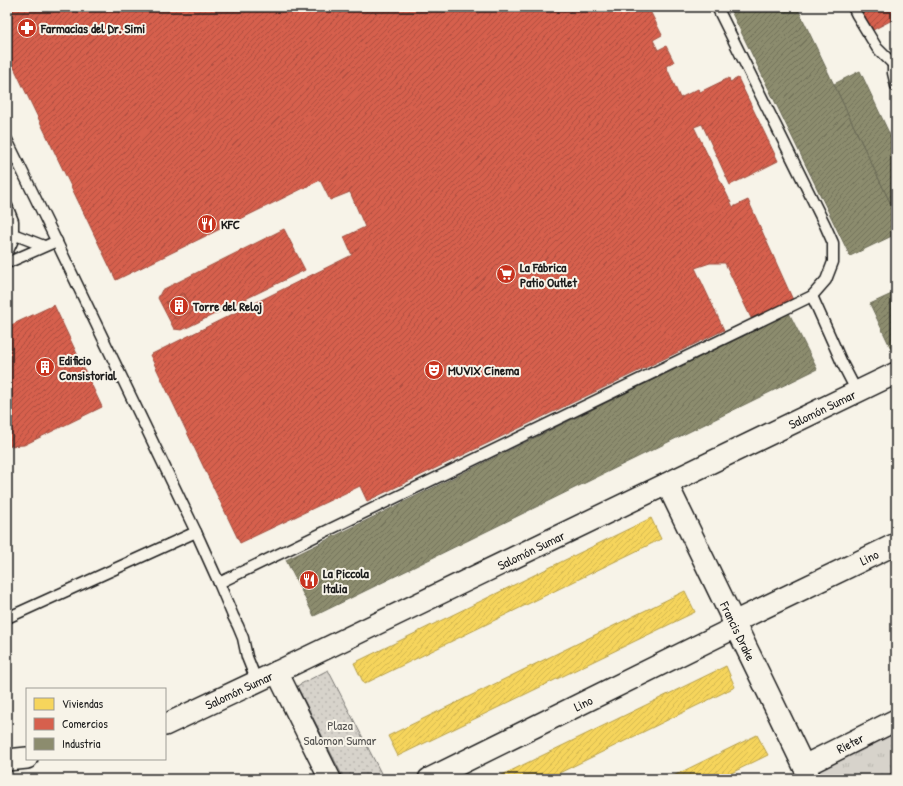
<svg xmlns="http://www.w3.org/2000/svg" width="903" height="786" font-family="'Patrick Hand',sans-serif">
<defs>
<pattern id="grass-tufts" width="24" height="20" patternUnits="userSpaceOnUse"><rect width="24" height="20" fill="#d7d3cb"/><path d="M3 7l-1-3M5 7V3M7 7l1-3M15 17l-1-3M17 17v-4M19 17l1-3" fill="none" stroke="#b8b5ae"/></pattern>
<pattern id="park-dots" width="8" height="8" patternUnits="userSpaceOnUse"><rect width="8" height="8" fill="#d7d3cb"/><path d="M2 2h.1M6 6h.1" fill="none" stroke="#b8b5ae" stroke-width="1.8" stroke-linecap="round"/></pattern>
<pattern id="homes-hatch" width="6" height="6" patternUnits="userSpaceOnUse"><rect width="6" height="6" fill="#f6d55c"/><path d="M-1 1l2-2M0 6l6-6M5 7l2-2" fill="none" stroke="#d2b64f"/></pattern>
<pattern id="shops-hatch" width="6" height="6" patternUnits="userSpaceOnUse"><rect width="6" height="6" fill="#d6604d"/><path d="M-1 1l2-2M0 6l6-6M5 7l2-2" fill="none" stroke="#ad4e3f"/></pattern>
<pattern id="industry-hatch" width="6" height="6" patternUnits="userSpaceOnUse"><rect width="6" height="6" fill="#8c8c6e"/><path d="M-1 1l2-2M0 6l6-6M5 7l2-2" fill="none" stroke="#72725a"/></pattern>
</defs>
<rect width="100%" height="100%" fill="#f7f3e8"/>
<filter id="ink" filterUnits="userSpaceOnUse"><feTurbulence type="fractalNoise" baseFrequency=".025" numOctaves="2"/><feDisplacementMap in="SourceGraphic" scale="8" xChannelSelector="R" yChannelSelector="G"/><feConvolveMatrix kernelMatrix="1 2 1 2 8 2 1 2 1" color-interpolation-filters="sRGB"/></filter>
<g filter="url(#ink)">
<polygon fill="url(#grass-tufts)" stroke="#7a7874" points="896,727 896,771 881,779 819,779 814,768"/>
<polygon fill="url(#park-dots)" stroke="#7a7874" points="328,670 384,779 344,779 297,686"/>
<g fill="url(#homes-hatch)" stroke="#b59e49">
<polygon points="651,518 661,539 364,684 354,663"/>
<polygon points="685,591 695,612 398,756 388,736"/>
<polygon points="726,666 735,687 547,779 494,779"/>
<polygon points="757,735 768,755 719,779 667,779"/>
</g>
<g fill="url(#shops-hatch)" stroke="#9e4c3e">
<polygon points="7,7 636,7 638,10 644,7 648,7 662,35 653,40 658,50 666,46 674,62 666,66 680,98 698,89 700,92 729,78 730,82 738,78 778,161 730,185 702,124 694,127 733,207 748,200 793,300 751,318 725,263 710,263 695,268 724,330 367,501 360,486 240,543 150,355 352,255 344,237 365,227 350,192 330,200 320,180 116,280 7,53"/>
<polygon points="859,7 896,7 896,18 871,31"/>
<polygon points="284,229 305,270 182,330 174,329 158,298 162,290"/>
<polygon points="184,293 193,311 175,319 166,302"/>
<polygon points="54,305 102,407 24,445 7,446 7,327"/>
</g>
<g fill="url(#industry-hatch)" stroke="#6a6a55">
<polygon points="729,7 797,7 896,215 896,234 850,256"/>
<polygon points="860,71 896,148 896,215 834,84"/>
<polygon points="896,292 896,354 894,355 870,304"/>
<polygon points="789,313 817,369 314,616 286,560"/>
</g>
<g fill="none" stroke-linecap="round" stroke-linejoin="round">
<g stroke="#1c1c1c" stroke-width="13">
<g id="service">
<polyline points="853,7 857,15 877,48 893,64"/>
<polyline points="896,61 893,64 893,73 896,86"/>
<polyline points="7,140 51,230 196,532 219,583 233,616 238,626 243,638 247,657 257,682"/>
<polyline points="7,206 13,221 13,240 7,253"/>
<polyline points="13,234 44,246"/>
<polyline points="7,263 57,241"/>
<polyline points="812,296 842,363 857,392"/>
<polyline points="219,583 812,296 826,280 833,262 833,243 825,225 717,7"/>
<polyline points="7,618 196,532"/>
</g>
</g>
<g stroke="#1c1c1c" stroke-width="24">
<g id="minor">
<polyline points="667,484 810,779"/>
<polyline points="734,622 896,544"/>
<polyline points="277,672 330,779"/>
<polyline points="165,725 277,672 896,373"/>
<polyline points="7,760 27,758"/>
<polyline points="804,766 896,720"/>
<polyline points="429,779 736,627"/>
</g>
</g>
<use href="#service" stroke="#f7f3e8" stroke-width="10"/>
<use href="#minor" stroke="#f7f3e8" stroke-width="21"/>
</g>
</g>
<defs>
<g id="pharmacy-disc" transform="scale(1)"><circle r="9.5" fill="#c8321e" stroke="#f7f3e8"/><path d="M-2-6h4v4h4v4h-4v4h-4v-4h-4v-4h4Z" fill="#fff"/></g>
<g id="restaurant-disc" transform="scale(1)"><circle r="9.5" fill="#c8321e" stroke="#f7f3e8"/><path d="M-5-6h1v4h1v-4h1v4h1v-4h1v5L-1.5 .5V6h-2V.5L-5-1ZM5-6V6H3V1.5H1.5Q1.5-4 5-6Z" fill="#fff"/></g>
<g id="supermarket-disc" transform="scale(1)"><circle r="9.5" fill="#c8321e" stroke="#f7f3e8"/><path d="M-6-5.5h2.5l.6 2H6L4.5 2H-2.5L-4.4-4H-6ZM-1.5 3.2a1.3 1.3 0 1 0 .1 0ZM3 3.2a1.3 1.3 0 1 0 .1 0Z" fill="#fff"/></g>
<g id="building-disc" transform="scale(1)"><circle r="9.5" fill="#c8321e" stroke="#f7f3e8"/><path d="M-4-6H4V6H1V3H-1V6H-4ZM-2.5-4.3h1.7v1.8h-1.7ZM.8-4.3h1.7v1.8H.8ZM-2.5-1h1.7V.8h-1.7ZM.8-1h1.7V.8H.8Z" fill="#fff"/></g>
<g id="theatre-disc" transform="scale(1)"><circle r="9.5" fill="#c8321e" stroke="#f7f3e8"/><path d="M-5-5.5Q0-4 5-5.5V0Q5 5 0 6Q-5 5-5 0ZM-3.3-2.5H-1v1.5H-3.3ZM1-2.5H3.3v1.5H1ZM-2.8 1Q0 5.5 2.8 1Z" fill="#fff"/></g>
</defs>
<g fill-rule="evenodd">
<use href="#pharmacy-disc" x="27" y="28"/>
<use href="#restaurant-disc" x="207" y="224"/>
<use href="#supermarket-disc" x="506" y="274"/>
<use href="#building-disc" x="179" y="306"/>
<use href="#building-disc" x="45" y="367"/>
<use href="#theatre-disc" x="434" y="370"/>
<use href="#restaurant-disc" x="309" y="580"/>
</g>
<g text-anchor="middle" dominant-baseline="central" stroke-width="4" stroke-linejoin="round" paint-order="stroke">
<g font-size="13" font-weight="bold" fill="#1c1c1c" stroke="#f7f3e8" text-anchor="start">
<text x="41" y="28">Farmacias del Dr. Simi</text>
<text x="221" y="224">KFC</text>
<text x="520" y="267">La Fábrica<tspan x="520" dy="15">Patio Outlet</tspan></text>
<text x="193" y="306">Torre del Reloj</text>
<text x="59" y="360">Edificio<tspan x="59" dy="15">Consistorial</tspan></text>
<text x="448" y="370">MUVIX Cinema</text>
<text x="323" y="573">La Piccola<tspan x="323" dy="15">Italia</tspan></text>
</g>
<g font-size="13" fill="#1c1c1c" stroke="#f7f3e8">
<text transform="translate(822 409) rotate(-26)">Salomón Sumar</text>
<text transform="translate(531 550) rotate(-26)">Salomón Sumar</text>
<text transform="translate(869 557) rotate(-26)">Lino</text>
<text transform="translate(738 631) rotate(64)">Francis Drake</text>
<text transform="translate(239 690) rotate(-25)">Salomón Sumar</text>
<text transform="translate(583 703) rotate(-26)">Lino</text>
<text transform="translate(850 743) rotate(-27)">Rieter</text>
</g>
<g font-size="13" fill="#545351" stroke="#f7f3e8">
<text x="340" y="725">Plaza<tspan x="340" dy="15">Salomon Sumar</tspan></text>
</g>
</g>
<rect width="903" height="786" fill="none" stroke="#f7f3e8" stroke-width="24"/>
<rect x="12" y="12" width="879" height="762" fill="none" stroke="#1c1c1c" stroke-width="1.5" filter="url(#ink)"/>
<rect x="26" y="688" width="140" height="72" fill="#f7f3e8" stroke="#9f9d96"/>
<rect x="34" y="698" width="20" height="12" fill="#f6d55c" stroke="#9f9d96"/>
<text x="62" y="708" font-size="12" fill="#1c1c1c">Viviendas</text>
<rect x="34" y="718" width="20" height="12" fill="#d6604d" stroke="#9f9d96"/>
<text x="62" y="728" font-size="12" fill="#1c1c1c">Comercios</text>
<rect x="34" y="738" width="20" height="12" fill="#8c8c6e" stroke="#9f9d96"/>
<text x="62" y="748" font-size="12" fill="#1c1c1c">Industria</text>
</svg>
